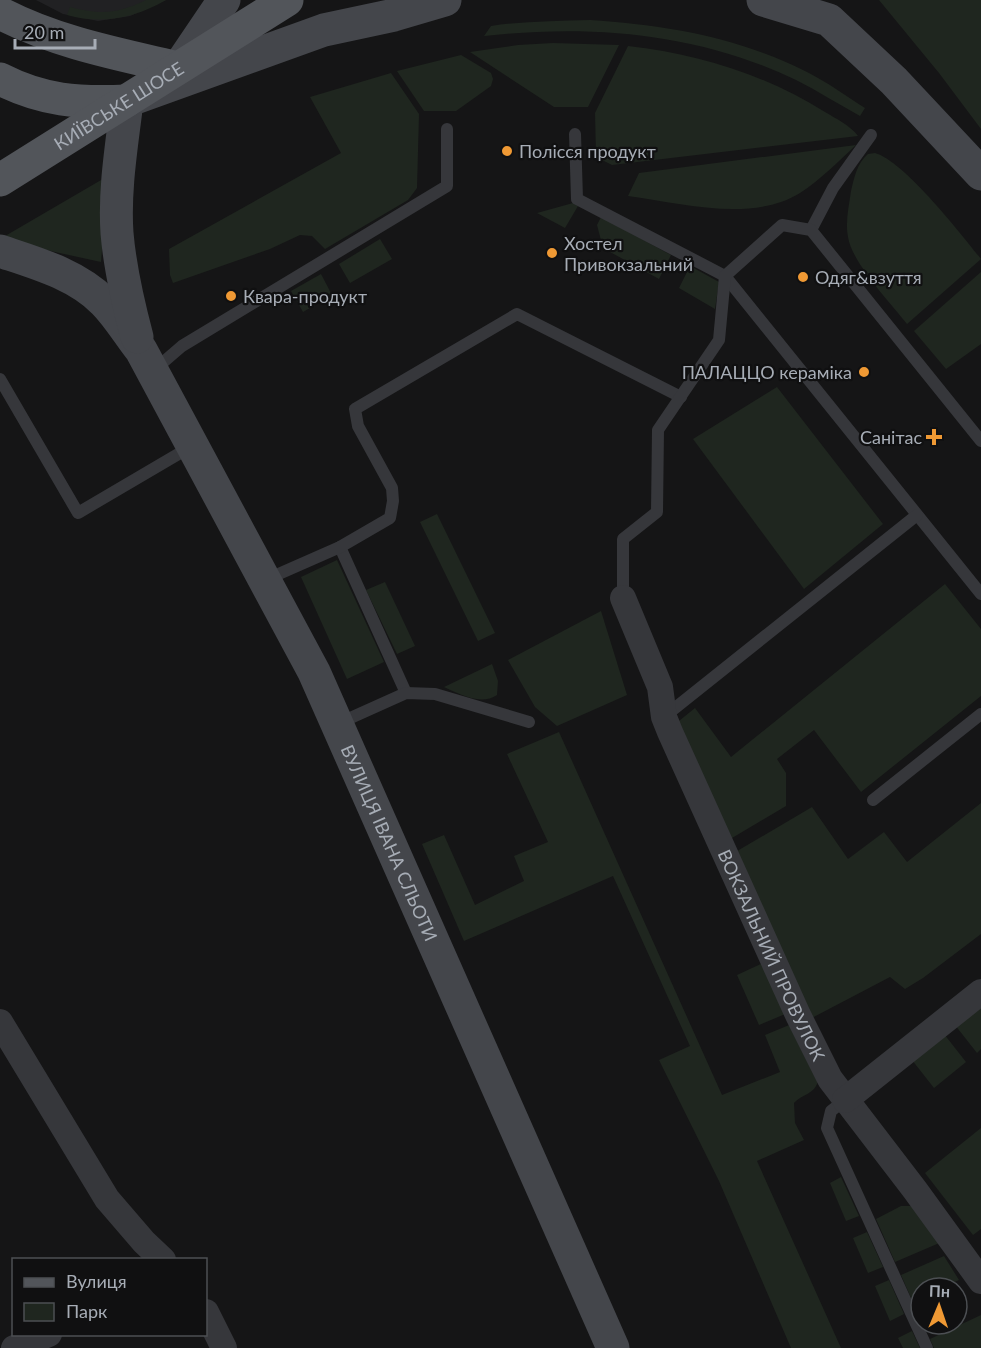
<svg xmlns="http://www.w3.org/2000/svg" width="981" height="1348" font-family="Lato,sans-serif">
<rect width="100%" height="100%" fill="#151516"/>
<polygon fill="#212123" points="36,0 166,0 130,16 98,21 63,14"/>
<g fill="#1f261f">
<path d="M146 0H166C135 18 101 25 67 15L70 7C102 15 116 14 146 0Z"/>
<polygon points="879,0 981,0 981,129 939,73"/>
<path d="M590 20C666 25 738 37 807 72 827 82 846 96 865 108L860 116C838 104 818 91 796 80 698 33 591 24 484 36L491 26C523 21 557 21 590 20Z"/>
<polygon points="553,43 619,45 588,107 554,107 470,52 518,45"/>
<path d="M628 46C698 54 764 74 825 112 835 118 851 126 858 136L612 165 600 159 596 154 595 113Z"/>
<polygon points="461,55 491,73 493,79 491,86 456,111 424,111 397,71"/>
<polygon points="391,73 419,114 417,188 408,200 325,249 312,236 300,235 270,249 173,283 170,275 169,249 341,153 310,97"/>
<path d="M856 145C838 162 820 180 800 193 752 223 680 203 628 196L639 173Z"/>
<path d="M875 153C904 161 961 234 981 259L907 324C890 302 852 263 848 237 845 222 849 206 851 191 854 178 857 163 868 154Z"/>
<polygon points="108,176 101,262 0,240 0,239"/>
<polygon points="573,203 578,206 565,228 537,213"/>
<polygon points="601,217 671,255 659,279 603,248 597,225"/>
<polygon points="380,239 392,259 350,283 339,264"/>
<polygon points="690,266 719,282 715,309 679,288"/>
<polygon points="981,272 981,344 946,369 914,331"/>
<polygon points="321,274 332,295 303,312 291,291"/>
<polygon points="777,387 883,524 804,589 693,439"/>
<polygon points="437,514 495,633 478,641 420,522"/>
<polygon points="337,560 384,662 347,679 301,577"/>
<polygon points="385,582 415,646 397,654 366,590"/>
<polygon points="945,584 981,629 981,696 861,792 814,730 777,759 786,773 786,806 727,841 674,725 695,708 731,757"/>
<polygon points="601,611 627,695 557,726 535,707 508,660"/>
<path d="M492 664 498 681 497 695C481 706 459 694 444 687Z"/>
<path d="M559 732 722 1095 780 1072 765 1035 794 1023 818 1080C816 1094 802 1094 794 1103L795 1123 804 1140 757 1161 841 1348H791L719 1181 659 1060 690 1046 613 876 464 941 422 844 444 835 475 905 524 881 514 856 548 842 507 754Z"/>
<polygon points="981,803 981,934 923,978 905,989 890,977 808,1020 732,854 812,807 848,859 884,832 907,862"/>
<polygon points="767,961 790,1012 759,1025 737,975"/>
<polygon points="981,1004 981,1049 977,1053 955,1025"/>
<polygon points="944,1034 966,1062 934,1088 912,1060"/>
<polygon points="981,1128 981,1229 973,1235 925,1173"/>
<polygon points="841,1177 859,1216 846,1221 830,1183"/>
<polygon points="901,1206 915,1206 944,1241 895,1262 876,1219"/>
<polygon points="867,1232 883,1267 868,1273 853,1238"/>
<polygon points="944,1256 959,1280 941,1288 921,1288 921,1296 912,1300 901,1275"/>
<polygon points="889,1280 904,1314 890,1321 875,1286"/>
<polygon points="981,1315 981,1348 934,1348 930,1339"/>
<polygon points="912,1331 920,1348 903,1348 898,1338"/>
</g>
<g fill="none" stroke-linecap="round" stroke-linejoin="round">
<g stroke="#36373b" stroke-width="12">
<polyline points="575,134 577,199 725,276 981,594"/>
<polyline points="811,230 833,188 871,135"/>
<polyline points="153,371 182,346 447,186 447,129"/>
<polyline points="0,379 78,513 192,446"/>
<polyline points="340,547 406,693"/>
<polyline points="265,580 340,547 390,518 393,501 392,488 358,426 355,409 517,314 681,397"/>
<polyline points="623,598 623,539 657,512 658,430 719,340 725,276 782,225 811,230 981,441"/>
<polyline points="665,716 917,515"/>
<polyline points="337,724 406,693 435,694 529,722"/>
<polyline points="873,800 981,714"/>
<polyline points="845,1100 831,1111 827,1128 927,1348"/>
</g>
<g stroke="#36373b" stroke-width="26">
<path id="s1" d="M623 598 660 687 664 717 670 732 798 1015 830 1079 915 1190 981 1281"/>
<polyline points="0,1022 107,1199 144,1242 163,1260"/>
<polyline points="845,1100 981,992"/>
<polyline points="206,1312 224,1348"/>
<polyline points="14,1348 49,1334"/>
</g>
<g stroke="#44464b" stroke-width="33">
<polyline points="763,0 829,20 894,81 981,174"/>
<polyline points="178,68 224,0"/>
<path id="s2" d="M0 251C36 263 76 274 104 302 118 316 129 335 141 350L314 672 613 1348"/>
<path d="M137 337C128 303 120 269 117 233 114 189 122 144 127 101L324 30 394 15 445 0"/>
</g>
<g stroke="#52555a" stroke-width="33">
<path d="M0 13C55 42 118 54 178 68"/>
<path d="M0 79C43 101 78 103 126 101"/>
<path id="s3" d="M0 180 287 0"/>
</g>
</g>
<g fill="#ef9934" stroke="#101011" stroke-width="2">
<circle cx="507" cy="151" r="6"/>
<circle cx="552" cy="253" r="6"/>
<circle cx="803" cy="277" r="6"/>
<circle cx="231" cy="296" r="6"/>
<circle cx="864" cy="372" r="6"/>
<path d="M931 428h6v6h6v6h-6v6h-6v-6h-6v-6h6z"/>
</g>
<g text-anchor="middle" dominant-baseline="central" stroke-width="4.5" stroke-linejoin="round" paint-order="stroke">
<g font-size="18" fill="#a7adb6" stroke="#101011">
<text stroke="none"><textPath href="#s3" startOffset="140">КИЇВСЬКЕ ШОСЕ</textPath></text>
<text stroke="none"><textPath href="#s2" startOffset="730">ВУЛИЦЯ ІВАНА СЛЬОТИ</textPath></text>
<text stroke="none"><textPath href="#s1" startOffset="388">ВОКЗАЛЬНИЙ ПРОВУЛОК</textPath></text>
</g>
<g font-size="18" fill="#a7adb6" stroke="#101011" text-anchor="start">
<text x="519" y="151">Полісся продукт</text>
<text x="564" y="243">Хостел<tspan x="564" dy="21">Привокзальний</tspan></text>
<text x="815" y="277">Одяг&amp;взуття</text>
<text x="243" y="296">Квара-продукт</text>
<text x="852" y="372" text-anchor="end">ПАЛАЦЦО кераміка</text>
<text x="922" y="437" text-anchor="end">Санітас</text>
</g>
</g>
<rect x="12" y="1258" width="195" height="78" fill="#101011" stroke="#4c4f53" stroke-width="1.5"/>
<rect x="24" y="1278" width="30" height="9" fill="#52555a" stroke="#4c4f53" stroke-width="1.5"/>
<text x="66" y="1288" font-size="18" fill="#a7adb6">Вулиця</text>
<rect x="24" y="1303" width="30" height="18" fill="#1f261f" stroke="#4c4f53" stroke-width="1.5"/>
<text x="66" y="1318" font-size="18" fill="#a7adb6">Парк</text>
<g transform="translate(939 1306) rotate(2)"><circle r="28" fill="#101011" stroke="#4c4f53" stroke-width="1.5"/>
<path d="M0-4.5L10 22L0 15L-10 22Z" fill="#ef9934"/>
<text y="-9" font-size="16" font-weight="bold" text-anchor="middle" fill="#a7adb6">Пн</text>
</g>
<path d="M15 39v9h80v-9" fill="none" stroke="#a7adb6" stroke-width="3"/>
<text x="24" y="39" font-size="18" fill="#a7adb6" stroke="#101011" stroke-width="4.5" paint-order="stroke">20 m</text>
</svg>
